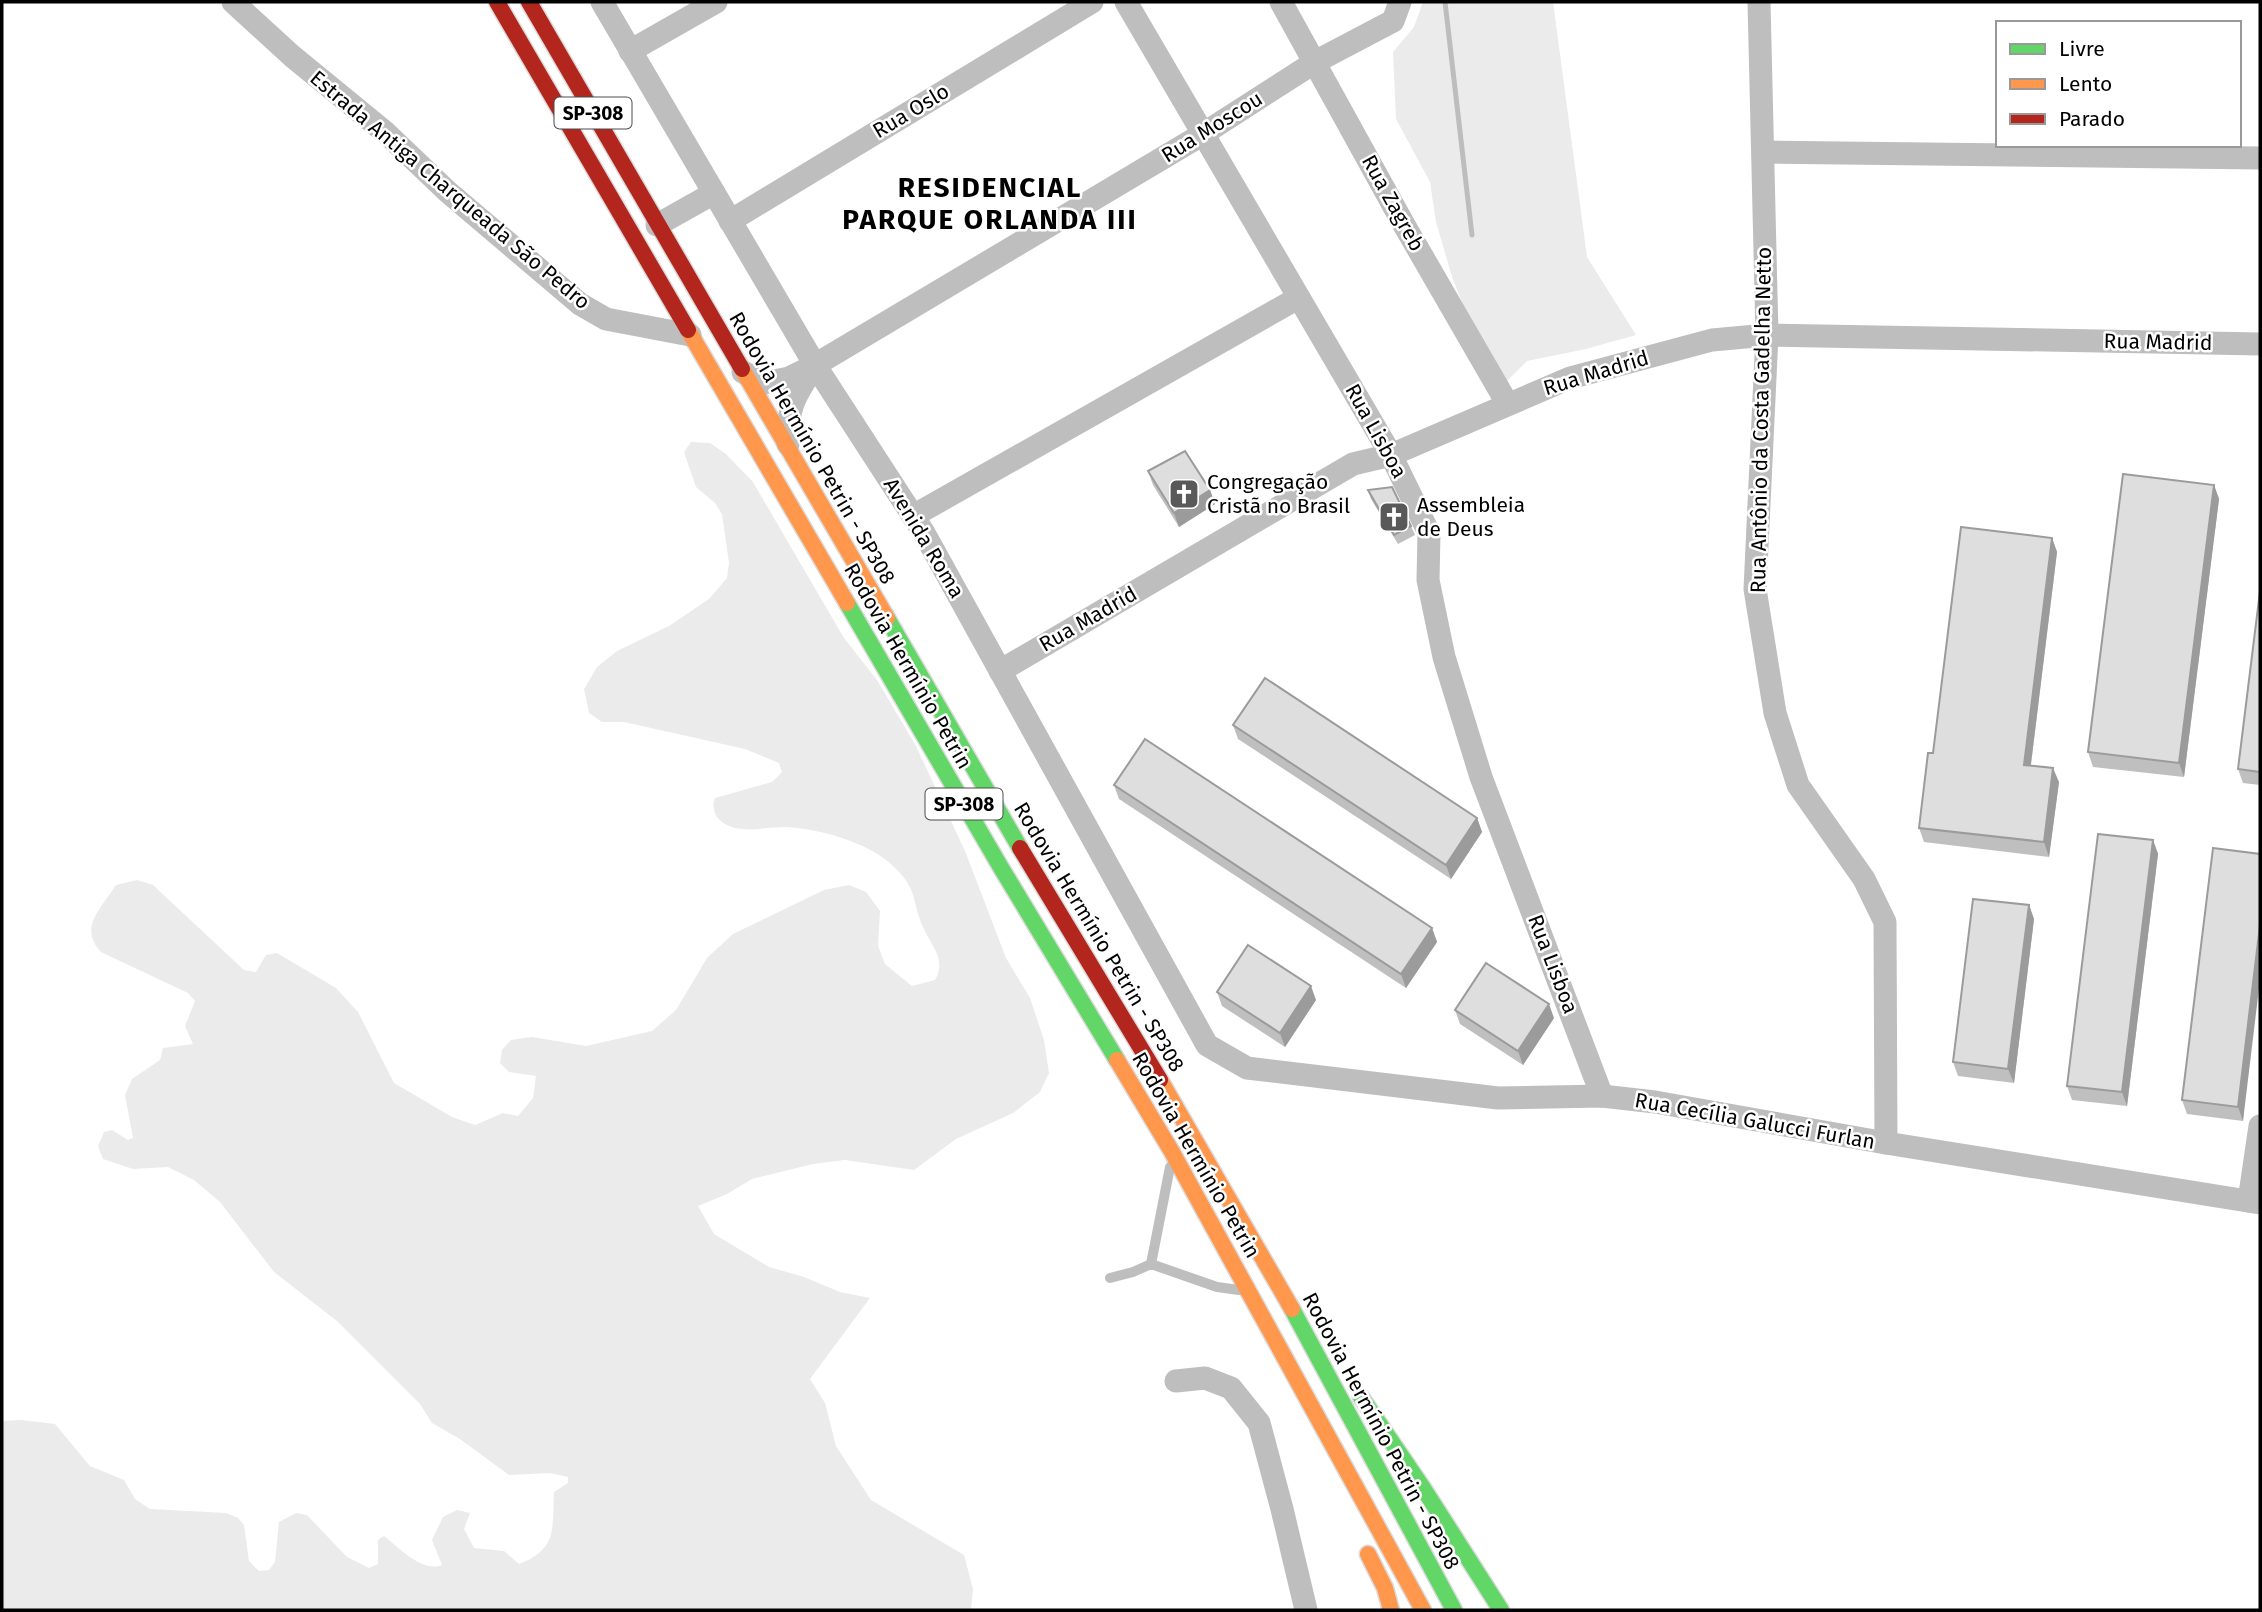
<svg xmlns="http://www.w3.org/2000/svg" width="2262" height="1612" font-family="'Fira Sans',sans-serif">
<rect width="100%" height="100%" fill="#fff"/>
<g fill="#ebebeb">
<polygon points="1423,2 1553,2 1587,257 1636,335 1586,349 1527,361 1504,384 1481,350 1452,277 1436,222 1430,182 1396,119 1393,52 1414,27"/>
<path d="M691 442 710 443 726 454 753 482 844 638 877 680 916 746 965 851 1006 958 1030 998 1044 1040 1049 1073 1040 1092 1013 1113 956 1139 914 1170 845 1160 813 1164 752 1179 727 1194 698 1206 714 1234 769 1267 804 1277 840 1292 870 1298 810 1379 825 1403 836 1446 871 1500 964 1555 973 1589 971 1610H2V1421L21 1420 55 1424 90 1466 124 1480 135 1499 150 1509 226 1513 238 1518 244 1525 249 1561 259 1571 269 1570 275 1562 279 1522 296 1513 307 1515 347 1557 369 1568 378 1564V1540L384 1536C400 1548 422 1573 442 1565L432 1540 443 1517 457 1510 470 1513 464 1529 474 1548 504 1551 519 1564C558 1549 552 1529 554 1492L568 1483V1477L550 1473 509 1475 460 1439 432 1423 420 1404 337 1321 274 1272 220 1202 194 1180 168 1167 133 1169 103 1159 98 1146 104 1132 112 1130 128 1140 133 1138 125 1095 132 1079 160 1060 163 1048 193 1044 185 1026 195 1001 188 993 101 952C78 927 101 909 116 885L137 880 153 885 244 970 256 972 266 955 277 953 336 988 358 1012 394 1083 452 1117 475 1125 503 1113 518 1116 533 1098 536 1076 509 1072 500 1063 502 1050 511 1040 532 1037 586 1046 652 1031 676 1010 707 958 733 934 824 890 849 885 866 892 880 911 878 946 885 964 912 986 935 980C947 959 931 946 923 927 911 899 918 889 893 866 869 842 817 828 784 827 766 827 742 834 725 824 715 818 711 808 715 798L772 782 782 772 779 763 745 749 624 722H602L589 713 584 689 597 667 617 651 669 626 709 599 727 578 729 563 722 514 715 503 696 487 684 452Z"/>
</g>
<g fill="none" stroke-linecap="round" stroke-linejoin="round">
<polyline stroke="#bdbdbd" stroke-width="5" points="1445,2 1472,235"/>
<g stroke="#dbdbdb" stroke-width="19">
<g id="fast">
<polyline points="847,603 1000,866 1117,1060"/>
<polyline points="887,618 1020,848"/>
<polyline points="1292,1309 1454,1610"/>
<polyline points="1361,1397 1423,1488 1501,1610"/>
</g>
</g>
<g stroke="#dbdbdb" stroke-width="19">
<g id="slow">
<polyline points="688,330 847,603"/>
<polyline points="742,369 887,618"/>
<polyline points="1117,1060 1172,1152 1423,1610"/>
<polyline points="1160,1080 1292,1309"/>
<polyline points="1368,1554 1385,1588 1391,1610"/>
</g>
</g>
<g stroke="#dbdbdb" stroke-width="19">
<g id="jam">
<polyline points="497,2 688,330"/>
<polyline points="529,2 742,369"/>
<polyline points="1020,848 1160,1080"/>
</g>
</g>
<g stroke="#bebebe" stroke-width="10">
<polyline points="1151,1264 1170,1167"/>
<polyline points="1110,1278 1133,1272 1151,1264 1217,1287 1239,1290"/>
</g>
<g stroke="#bebebe" stroke-width="23">
<polyline points="233,2 292,56 386,133 448,192 580,304 606,319 690,335"/>
<polyline points="602,2 815,365 924,533 1207,1045 1247,1068 1498,1098 1602,1096 1655,1102 1886,1143 2260,1203"/>
<polyline points="1126,2 1391,455 1429,533 1428,580 1444,657 1481,777 1602,1096"/>
<polyline points="1281,2 1403,223 1507,403"/>
<polyline points="1759,2 1767,335 1755,589 1775,713 1798,785 1864,879 1885,922 1886,1143"/>
<polyline points="630,51 716,2"/>
<polyline points="1764,152 2260,158"/>
<polyline points="730,221 1092,2"/>
<polyline points="657,225 714,193"/>
<polyline points="815,365 1203,134 1315,62 1393,21 1400,2"/>
<path d="M743 372 764 383 789 378 815 365C795 396 787 406 788 444"/>
<polyline points="913,516 1298,298"/>
<polyline points="1000,671 1353,464 1391,455 1570,378 1712,340 1767,335 2260,344"/>
<polyline points="2249,1201 2260,1126"/>
<polyline points="1176,1381 1205,1378 1231,1388 1259,1423 1282,1509 1306,1610"/>
</g>
<use href="#fast" stroke="#63d668" stroke-width="16"/>
<use href="#slow" stroke="#ff974d" stroke-width="16"/>
<use href="#jam" stroke="#b3261e" stroke-width="16"/>
</g>
<g fill="#bfbfbf">
<polygon points="1148,471 1210,490 1215,504 1179,527 1153,485"/>
<polygon points="2214,485 2219,499 2184,777 2093,767 2088,752"/>
<polygon points="1368,490 1411,526 1415,535 1398,544 1371,499"/>
<polygon points="2052,538 2057,552 2031,765 2059,782 2049,857 1924,842 1919,828 1933,753"/>
<polygon points="2260,591 2260,785 2243,783 2238,769"/>
<polygon points="1233,725 1477,818 1482,832 1451,879 1238,739"/>
<polygon points="1114,785 1432,928 1437,942 1406,988 1119,799"/>
<polygon points="2153,840 2158,854 2127,1106 2072,1100 2067,1086"/>
<polygon points="2260,854 2243,1121 2187,1114 2182,1100"/>
<polygon points="2029,905 2034,919 2014,1083 1958,1076 1953,1062"/>
<polygon points="1217,992 1316,1000 1285,1047 1222,1006"/>
<polygon points="1455,1010 1554,1018 1523,1065 1460,1024"/>
</g>
<g fill="#9b9b9b">
<polygon points="2214,485 2219,499 2184,777 2179,763"/>
<polygon points="1210,490 1215,504 1179,527 1174,513"/>
<polygon points="2052,538 2057,552 2029,779 2024,765"/>
<polygon points="2053,768 2059,782 2049,857 2044,842"/>
<polygon points="1477,818 1482,832 1451,879 1446,865"/>
<polygon points="2153,840 2158,854 2127,1106 2122,1092"/>
<polygon points="2029,905 2034,919 2014,1083 2008,1069"/>
<polygon points="2260,925 2260,980 2243,1121 2238,1107"/>
<polygon points="1432,928 1437,942 1406,988 1401,974"/>
<polygon points="1311,986 1316,1000 1285,1047 1280,1033"/>
<polygon points="1549,1004 1554,1018 1523,1065 1518,1051"/>
</g>
<g fill="#dedede" stroke="#9b9b9b" stroke-width="2">
<polygon points="1185,451 1210,490 1174,513 1148,471"/>
<polygon points="2123,474 2214,485 2179,763 2088,752"/>
<polygon points="1392,487 1411,526 1394,535 1368,490"/>
<polygon points="1961,527 2052,538 2024,765 2053,768 2044,842 1919,828 1928,753 1933,753"/>
<polygon points="2260,591 2260,772 2238,769"/>
<polygon points="1265,678 1477,818 1446,865 1233,725"/>
<polygon points="1145,739 1432,928 1401,974 1114,785"/>
<polygon points="2098,834 2153,840 2122,1092 2067,1086"/>
<polygon points="2213,848 2260,854 2260,925 2238,1107 2182,1100"/>
<polygon points="1973,899 2029,905 2008,1069 1953,1062"/>
<polygon points="1248,945 1311,986 1280,1033 1217,992"/>
<polygon points="1486,963 1549,1004 1518,1051 1455,1010"/>
</g>
<defs>
<g id="church-square" transform="scale(1.575)"><rect x="-9" y="-9" width="18" height="18" rx="4" fill="#595959" stroke="#fff"/><path d="M-1.2-6h2.4v3.5h3.3v2.4h-3.3V6h-2.4V-.1h-3.3v-2.4h3.3Z" fill="#fff"/></g>
</defs>
<g fill-rule="evenodd">
<use href="#church-square" x="1184" y="494"/>
<use href="#church-square" x="1394" y="517"/>
</g>
<g text-anchor="middle" dominant-baseline="central" stroke-width="5" stroke-linejoin="round" paint-order="stroke">
<g fill="#fff" stroke="#4c4c4c" stroke-width="2">
<rect x="554.5" y="97.5" width="77" height="31" rx="5"/>
<rect x="925.5" y="788.5" width="77" height="31" rx="5"/>
</g>
<g font-size="19" font-weight="bold" fill="#000">
<text x="593" y="113">SP-308</text>
<text x="964" y="804">SP-308</text>
</g>
<g font-size="21" fill="#000" stroke="#fff">
<text transform="translate(911 111) rotate(-31)">Rua Oslo</text>
<text transform="translate(1212 127) rotate(-32)">Rua Moscou</text>
<text transform="translate(450 190) rotate(40)">Estrada Antiga Charqueada São Pedro</text>
<text transform="translate(1393 203) rotate(61)">Rua Zagreb</text>
<text transform="translate(2158 342) rotate(1)">Rua Madrid</text>
<text transform="translate(1596 373) rotate(-17)">Rua Madrid</text>
<text transform="translate(1761 420) rotate(-89)">Rua Antônio da Costa Gadelha Netto</text>
<text transform="translate(1376 431) rotate(61)">Rua Lisboa</text>
<text transform="translate(812 448) rotate(60)">Rodovia Hermínio Petrin - SP308</text>
<text transform="translate(924 538) rotate(59)">Avenida Roma</text>
<text transform="translate(1088 619) rotate(-30)">Rua Madrid</text>
<text transform="translate(908 666) rotate(60)">Rodovia Hermínio Petrin</text>
<text transform="translate(1099 937) rotate(59)">Rodovia Hermínio Petrin - SP308</text>
<text transform="translate(1553 964) rotate(69)">Rua Lisboa</text>
<text transform="translate(1755 1121) rotate(10)">Rua Cecília Galucci Furlan</text>
<text transform="translate(1196 1155) rotate(60)">Rodovia Hermínio Petrin</text>
<text transform="translate(1381 1431) rotate(62)">Rodovia Hermínio Petrin - SP308</text>
</g>
<g font-size="21" fill="#000" stroke="#fff" text-anchor="start">
<text x="1207" y="482">Congregação<tspan x="1207" dy="24">Cristã no Brasil</tspan></text>
<text x="1417" y="505">Assembleia<tspan x="1417" dy="24">de Deus</tspan></text>
</g>
<g font-size="28" font-weight="bold" letter-spacing="2" fill="#000" stroke="#fff">
<text x="990" y="187">RESIDENCIAL<tspan x="990" dy="32">PARQUE ORLANDA III</tspan></text>
</g>
</g>
<rect width="2262" height="1612" fill="none" stroke="#000000" stroke-width="7"/>
<rect x="1996" y="21" width="245" height="126" fill="#ffffff" stroke="#999999" stroke-width="2"/>
<rect x="2010" y="44" width="35" height="10" fill="#63d668" stroke="#999999" stroke-width="2"/>
<text x="2059" y="56" font-size="21" fill="#000000">Livre</text>
<rect x="2010" y="79" width="35" height="10" fill="#ff974d" stroke="#999999" stroke-width="2"/>
<text x="2059" y="91" font-size="21" fill="#000000">Lento</text>
<rect x="2010" y="114" width="35" height="10" fill="#b3261e" stroke="#999999" stroke-width="2"/>
<text x="2059" y="126" font-size="21" fill="#000000">Parado</text>
</svg>
